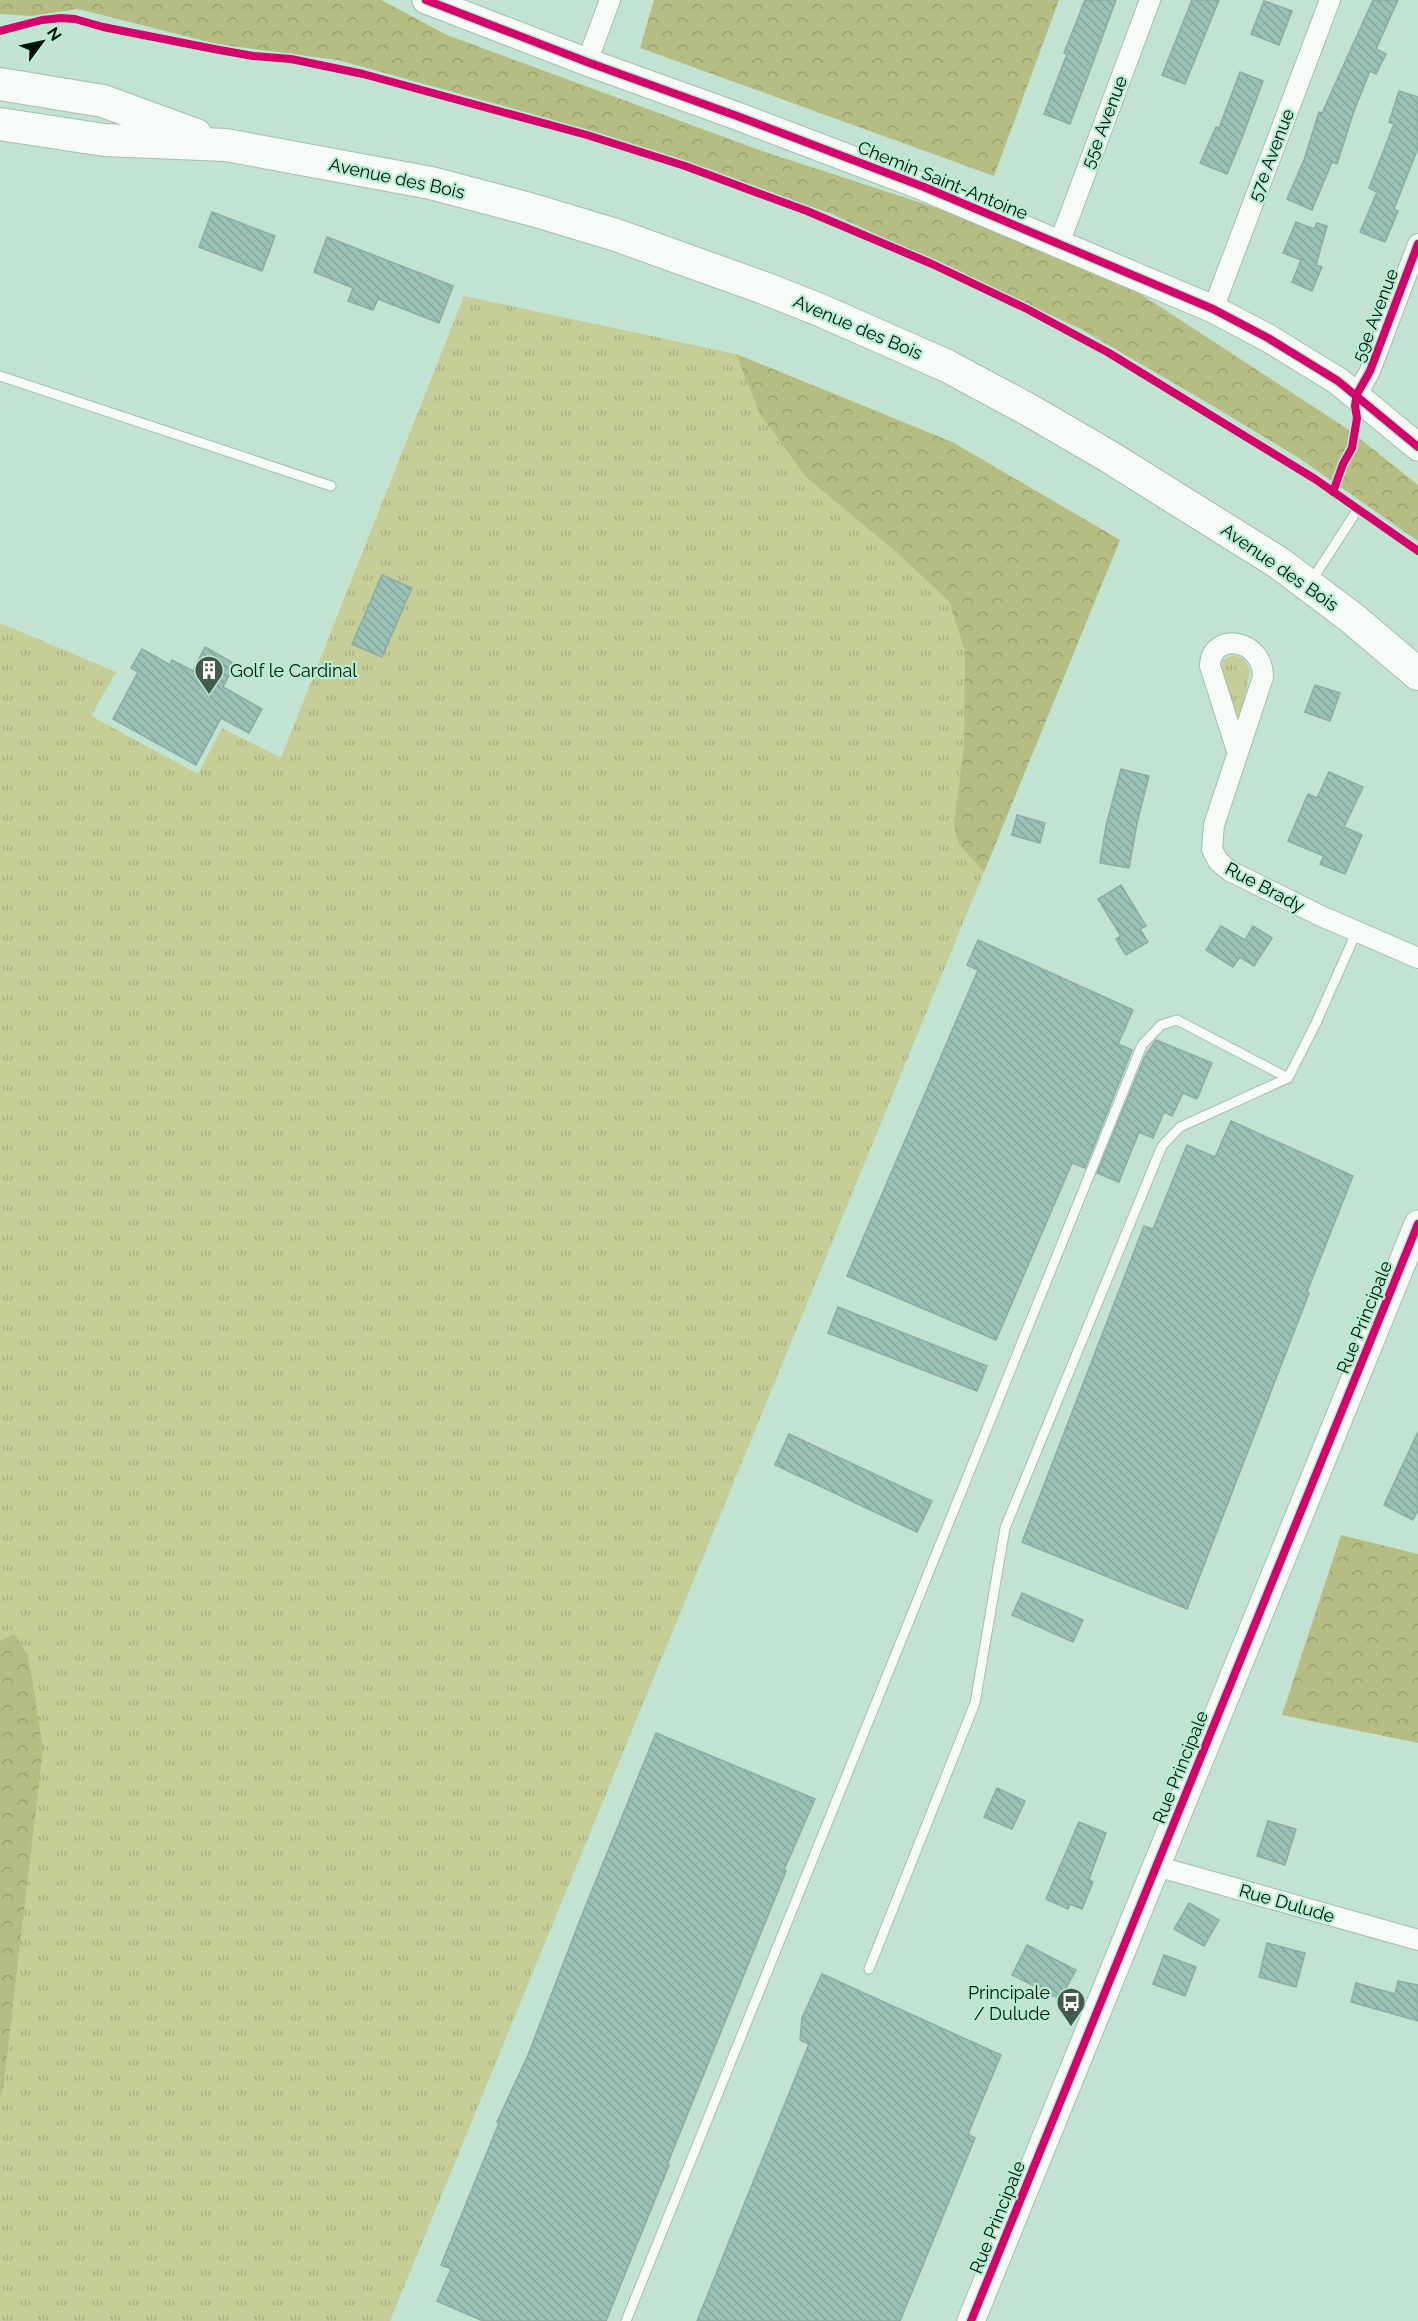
<svg xmlns="http://www.w3.org/2000/svg" width="1418" height="2321" font-family="Raleway,sans-serif">
<defs>
<pattern id="grass-tufts" width="24" height="20" patternUnits="userSpaceOnUse" patternTransform="scale(1.5)"><rect width="24" height="20" fill="#c6ce97"/><path d="M3 7l-1-3M5 7V3M7 7l1-3M15 17l-1-3M17 17v-4M19 17l1-3" fill="none" stroke="#a8b081"/></pattern>
<pattern id="forest-crowns" width="20" height="18" patternUnits="userSpaceOnUse" patternTransform="scale(1.5)"><rect width="20" height="18" fill="#b5bd83"/><path d="M2 6a3 3 0 1 1 6 0M12 15a3 3 0 1 1 6 0" fill="none" stroke="#9aa170"/></pattern>
<pattern id="building-back-hatch" width="6" height="6" patternUnits="userSpaceOnUse" patternTransform="scale(1.5)"><rect width="6" height="6" fill="#9ac1b6"/><path d="M-1 5l2 2M0 0l6 6M5-1l2 2" fill="none" stroke="#83a59b"/></pattern>
</defs>
<rect width="100%" height="100%" fill="#c2e2d2"/>
<g fill="url(#grass-tufts)">
<polygon points="464,296 736,354 952,442 1120,540 390,2321 0,2321 0,623 116,672 91,716 198,774 222,728 281,758"/>
<polygon points="1233,655 1244,659 1250,670 1240,725 1236,724 1221,671 1223,660"/>
</g>
<g fill="url(#forest-crowns)">
<polygon points="0,0 381,0 447,35 762,151 946,211 1139,293 1349,430 1418,485 1418,541 1299,458 1213,406 1081,329 830,213 547,118 338,60 217,44 78,9 32,16 0,14"/>
<polygon points="654,0 1059,0 994,176 640,48"/>
<polygon points="736,354 952,442 1120,540 984,872 959,844 954,825 964,747 965,651 949,601 894,550 807,478 760,414"/>
<polygon points="1341,1535 1418,1554 1418,1743 1282,1715"/>
<polygon points="14,1634 28,1655 43,1748 3,2090 0,2096 0,1641"/>
</g>
<g fill="url(#building-back-hatch)" stroke="#8faba2" stroke-width="1.5">
<polygon points="1085,0 1116,0 1070,124 1044,114 1067,54 1064,53"/>
<polygon points="1192,0 1219,0 1185,84 1162,75"/>
<polygon points="1373,0 1398,0 1376,49 1386,54 1376,74 1370,71 1354,111 1337,164 1332,162 1312,210 1287,199 1304,160 1319,112 1322,113"/>
<polygon points="1264,1 1292,11 1279,45 1251,34"/>
<polygon points="1240,72 1263,81 1242,138 1227,174 1200,163 1216,127 1219,128"/>
<polygon points="1399,91 1418,97 1418,148 1394,209 1398,211 1385,242 1360,232 1377,192 1369,188 1394,124 1389,122"/>
<polygon points="212,212 275,236 262,271 199,247"/>
<polygon points="1296,222 1314,229 1317,223 1327,226 1316,265 1322,267 1312,291 1292,282 1301,260 1283,253"/>
<polygon points="327,237 453,286 439,323 378,299 373,310 348,301 353,288 314,272"/>
<polygon points="382,575 412,588 382,657 352,644"/>
<polygon points="205,647 235,664 223,687 262,709 249,733 221,718 196,765 113,719 138,672 131,668 142,649 170,665 172,660 193,671"/>
<polygon points="1315,685 1340,693 1330,721 1305,712"/>
<polygon points="1121,769 1149,776 1137,823 1129,868 1100,863 1106,826"/>
<polygon points="1329,772 1363,787 1344,827 1362,835 1345,874 1320,864 1324,856 1288,841 1308,794 1317,798"/>
<polygon points="1017,815 1045,823 1040,843 1012,835"/>
<polygon points="1121,885 1146,926 1140,929 1148,942 1126,955 1116,939 1121,936 1098,899"/>
<polygon points="1221,926 1245,940 1253,926 1272,938 1254,966 1240,957 1233,967 1206,950"/>
<polygon points="978,940 1133,1010 1118,1044 1132,1050 1085,1168 1072,1163 996,1340 847,1276 978,970 967,965"/>
<polygon points="1156,1040 1212,1063 1197,1099 1183,1093 1172,1116 1164,1112 1153,1138 1139,1132 1119,1182 1097,1173 1145,1056"/>
<polygon points="1231,1121 1353,1176 1307,1292 1309,1293 1187,1609 1022,1542 1144,1226 1153,1229 1187,1145 1215,1157"/>
<polygon points="838,1307 987,1366 977,1391 828,1333"/>
<polygon points="1418,1432 1418,1510 1413,1520 1384,1505"/>
<polygon points="789,1434 932,1501 917,1532 775,1465"/>
<polygon points="1022,1593 1083,1620 1073,1642 1012,1615"/>
<polygon points="656,1733 815,1799 784,1870 786,1871 667,2165 669,2165 606,2321 483,2321 437,2301 451,2269 441,2265 499,2123 497,2122 528,2055 582,1915"/>
<polygon points="997,1788 1025,1801 1012,1829 984,1817"/>
<polygon points="1268,1821 1296,1829 1285,1865 1257,1856"/>
<polygon points="1079,1822 1106,1833 1089,1879 1093,1882 1082,1909 1070,1904 1068,1909 1046,1899"/>
<polygon points="1189,1903 1219,1920 1204,1946 1174,1929"/>
<polygon points="1267,1943 1305,1953 1296,1987 1259,1977"/>
<polygon points="1027,1945 1076,1970 1060,1999 1012,1975"/>
<polygon points="1164,1955 1196,1967 1185,1996 1153,1984"/>
<polygon points="822,1974 1001,2055 968,2134 975,2138 900,2321 697,2321 809,2044 800,2040 802,2018"/>
<polygon points="1398,1981 1418,1985 1418,2021 1351,2002 1356,1983 1395,1994"/>
</g>
<g fill="none" stroke-linecap="round" stroke-linejoin="round">
<g stroke="#a5bdb1" stroke-width="11">
<g id="lane">
<polyline points="0,376 331,486"/>
<polyline points="1312,580 1358,509"/>
<polyline points="869,1969 975,1703 1005,1528 1162,1146 1180,1127 1288,1078 1316,1023 1356,933"/>
<polyline points="626,2321 1142,1045 1161,1025 1177,1020 1288,1078"/>
</g>
</g>
<g stroke="#a5bdb1" stroke-width="22">
<g id="street">
<polyline points="587,62 610,0"/>
<polyline points="1059,244 1150,0"/>
<polyline points="1213,309 1330,0"/>
<polyline points="1357,394 1370,371 1418,244"/>
<path d="M1237 751 1210 666C1211 631 1263 638 1263 677L1214 825 1212 849 1218 861 1230 871 1321 916 1418 958"/>
<polyline points="1156,1866 1418,1940"/>
</g>
</g>
<g stroke="#a5bdb1" stroke-width="29">
<g id="secondary">
<polyline points="426,0 587,62 737,116 924,187 1213,309 1268,338 1338,381 1418,447"/>
<polyline points="971,2321 1418,1224"/>
</g>
</g>
<g stroke="#a5bdb1" stroke-width="34">
<g id="primary">
<polyline points="0,84 103,101 196,135"/>
<polyline points="0,124 104,140 226,145 431,183 533,210 616,235 764,288 820,310 947,366 1029,410 1108,456 1279,563 1352,618 1418,674"/>
</g>
</g>
<use href="#lane" stroke="#f6fbf8" stroke-width="9"/>
<use href="#street" stroke="#f6fbf8" stroke-width="20"/>
<use href="#secondary" stroke="#f6fbf8" stroke-width="27"/>
<use href="#primary" stroke="#f6fbf8" stroke-width="32"/>
<g stroke="#b5efd2" stroke-width="11">
<g id="cycleway">
<polyline points="426,0 587,62 737,116 924,187 1213,309 1268,338 1338,381 1418,447"/>
<polyline points="0,31 42,20 61,18 75,19 103,27 214,49 253,56 291,59 363,74 587,135 685,166 807,211 932,264 1027,309 1109,353 1315,479 1418,551"/>
<polyline points="1333,492 1343,464 1352,448 1357,418 1355,406 1357,394 1370,371 1418,244"/>
<polyline points="971,2321 1418,1224"/>
</g>
</g>
<use href="#cycleway" stroke="#d6006c" stroke-width="8"/>
</g>
<defs>
<g id="building-pin" transform="scale(1.5)"><path d="M0 17L-7.5 6A9.5 9.5 0 1 1 7.5 6Z" fill="#445a4e" stroke="#b5efd2"/><path d="M-4-6H4V6H1V3H-1V6H-4ZM-2.5-4.3h1.7v1.8h-1.7ZM.8-4.3h1.7v1.8H.8ZM-2.5-1h1.7V.8h-1.7ZM.8-1h1.7V.8H.8Z" fill="#fff"/></g>
<g id="bus-pin" transform="scale(1.5)"><path d="M0 17L-7.5 6A9.5 9.5 0 1 1 7.5 6Z" fill="#445a4e" stroke="#b5efd2"/><path d="M-5-6H5V4H4V6H2V4H-2V6H-4V4H-5ZM-3.5-4V0h7V-4ZM-3.5 1.2v1.5H-2V1.2ZM2 1.2v1.5H3.5V1.2Z" fill="#fff"/></g>
</defs>
<g fill-rule="evenodd">
<use href="#building-pin" x="209" y="670"/>
<use href="#bus-pin" x="1071" y="2002"/>
</g>
<g text-anchor="middle" dominant-baseline="central" stroke-width="4.5" stroke-linejoin="round" paint-order="stroke">
<g font-size="18" fill="#001007" stroke="#b5efd2">
<text transform="translate(1104 122) rotate(-69)">55e Avenue</text>
<text transform="translate(1271 155) rotate(-69)">57e Avenue</text>
<text transform="translate(397 178) rotate(12)">Avenue des Bois</text>
<text transform="translate(943 180) rotate(22)">Chemin Saint-Antoine</text>
<text transform="translate(1375 315) rotate(-69)">59e Avenue</text>
<text transform="translate(858 327) rotate(23)">Avenue des Bois</text>
<text transform="translate(1280 567) rotate(35)">Avenue des Bois</text>
<text transform="translate(1265 887) rotate(28)">Rue Brady</text>
<text transform="translate(1364 1317) rotate(-68)">Rue Principale</text>
<text transform="translate(1180 1767) rotate(-68)">Rue Principale</text>
<text transform="translate(1287 1903) rotate(16)">Rue Dulude</text>
<text transform="translate(997 2217) rotate(-68)">Rue Principale</text>
</g>
<g font-size="18" fill="#001007" stroke="#b5efd2" text-anchor="start">
<text x="230" y="670">Golf le Cardinal</text>
<text x="1050" y="1992" text-anchor="end">Principale<tspan x="1050" dy="21">/ Dulude</tspan></text>
</g>
</g>
<g transform="translate(42 42) rotate(57)" stroke="#b5efd2" stroke-width="4.5" paint-order="stroke">
<path d="M0-4.5L10 22L0 15L-10 22Z" fill="#001007"/>
<text y="-9" font-size="16" font-weight="bold" text-anchor="middle" fill="#001007">N</text>
</g>
</svg>
